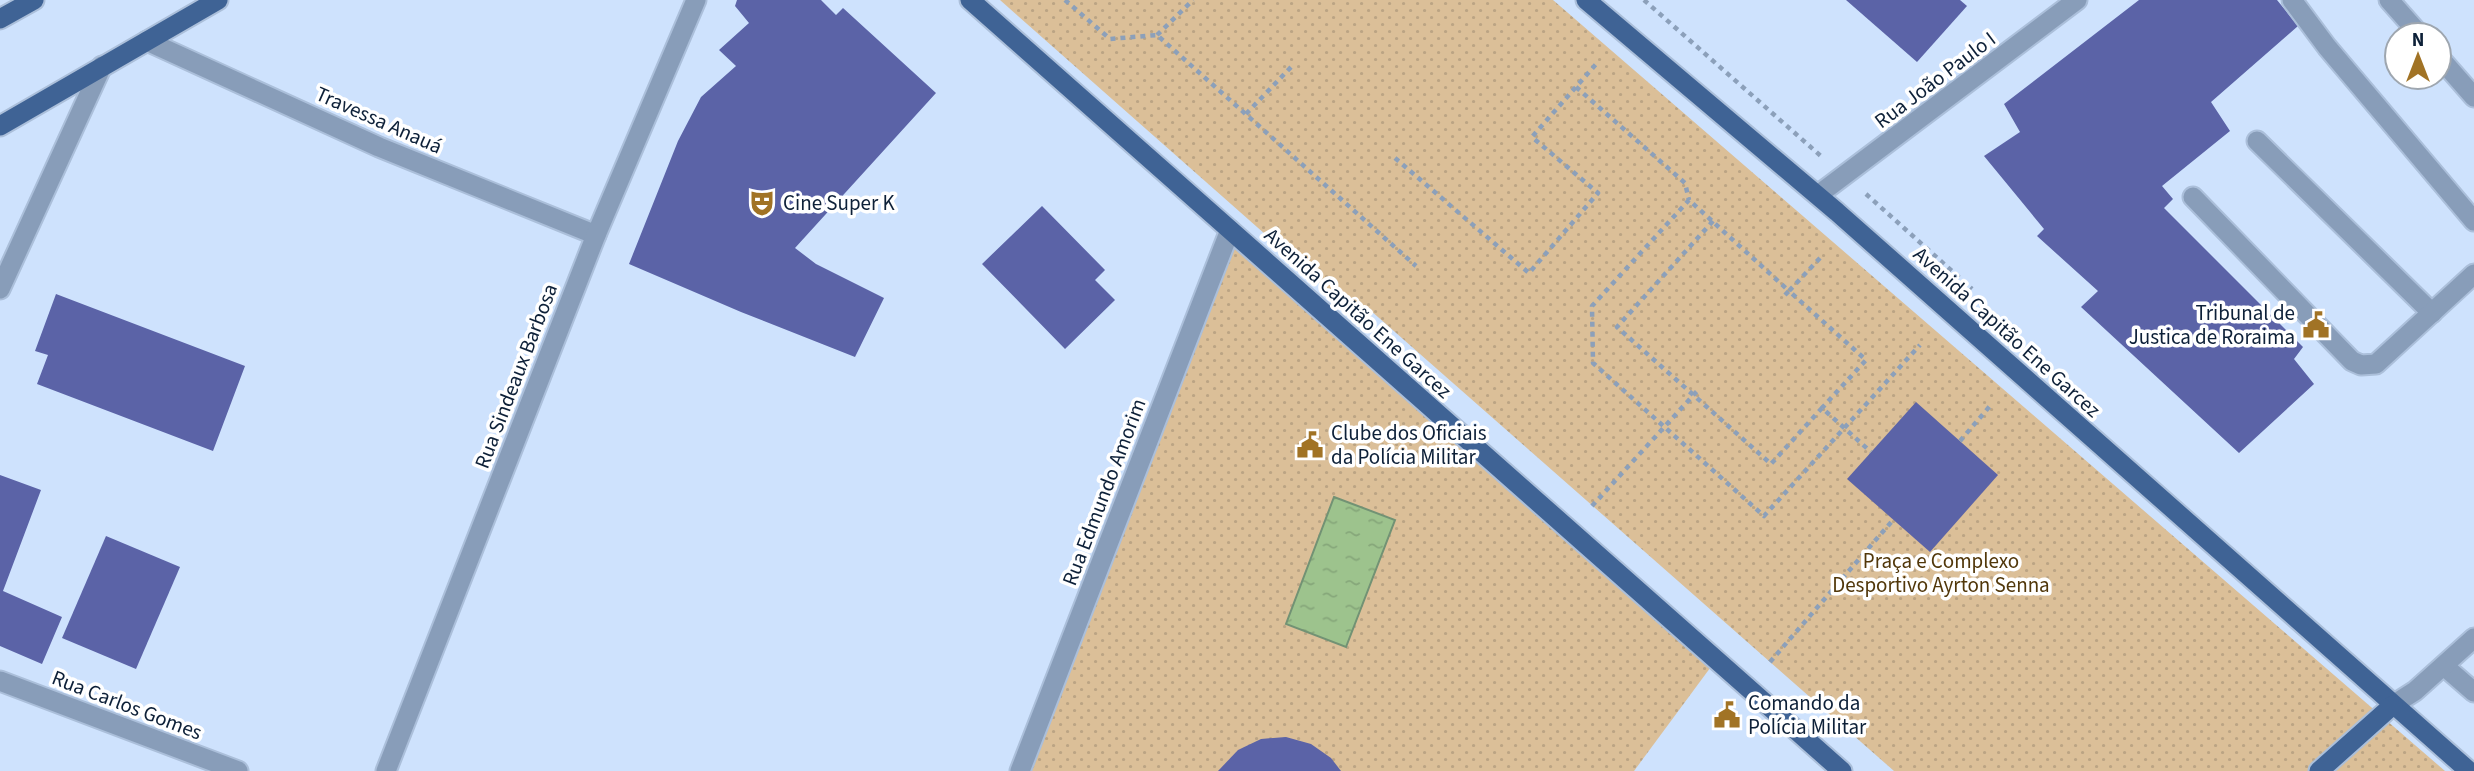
<svg xmlns="http://www.w3.org/2000/svg" width="2474" height="771" font-family="'Source Sans 3',sans-serif">
<defs>
<pattern id="park-dots" width="8" height="8" patternUnits="userSpaceOnUse" patternTransform="scale(1.75)"><rect width="8" height="8" fill="#dbbf98"/><path d="M2 2h.1M6 6h.1" fill="none" stroke="#bba484" stroke-width="1.8" stroke-linecap="round"/></pattern>
<pattern id="water-ripples" width="26" height="14" patternUnits="userSpaceOnUse" patternTransform="scale(1.75)"><rect width="26" height="14" fill="#9dc38d"/><path d="M2 4q2-2 4 0t4 0M15 11q2-2 4 0t4 0" fill="none" stroke="#86a77a"/></pattern>
</defs>
<rect width="100%" height="100%" fill="#cee2fd"/>
<g fill="url(#park-dots)">
<polygon points="1000,0 1553,0 2445,771 1894,771 1370,310 1335,296"/>
<polygon points="1230,230 1716,660 1634,771 1020,771"/>
</g>
<polygon fill="url(#water-ripples)" stroke="#729274" stroke-width="2" points="1334,497 1395,520 1346,647 1286,624"/>
<g fill="#5b63a7">
<polygon points="737,0 821,0 836,15 843,8 936,93 795,248 816,264 884,298 855,357 741,312 629,264 678,141 701,97 736,66 719,50 749,23 735,6"/>
<polygon points="1846,0 1960,0 1967,6 1917,62"/>
<polygon points="2139,0 2277,0 2298,26 2211,102 2230,131 2162,186 2173,199 2164,208 2303,347 2294,359 2314,384 2239,453 2081,307 2098,291 2037,236 2044,229 1984,156 2020,132 2004,104"/>
<polygon points="1042,206 1105,270 1095,280 1115,300 1065,349 982,264"/>
<polygon points="56,294 245,366 213,451 37,384 48,355 35,351"/>
<polygon points="1916,402 1998,475 1930,552 1847,479"/>
<polygon points="0,475 41,490 3,591 62,617 42,664 0,646"/>
<polygon points="106,536 180,567 136,669 62,638"/>
<polygon points="1286,737 1311,744 1331,758 1341,771 1218,771 1238,750 1261,739"/>
</g>
<g fill="none" stroke-linecap="round" stroke-linejoin="round">
<g stroke="#abbfda" stroke-width="23">
<g id="service">
<polyline points="2292,0 2327,47 2474,221"/>
<polyline points="2389,0 2420,35"/>
<polyline points="2439,57 2474,97"/>
<polyline points="2257,141 2432,313"/>
<polyline points="2193,197 2352,361 2361,365 2376,364 2474,274"/>
</g>
</g>
<g stroke="#abbfda" stroke-width="23">
<g id="minor">
<polyline points="147,41 379,147 596,235"/>
<polyline points="1818,195 2077,0"/>
<polyline points="0,289 102,66"/>
<polyline points="2444,666 2474,692"/>
<polyline points="0,681 238,771"/>
<polyline points="2393,705 2415,691 2474,638"/>
<polyline points="386,771 596,235 696,0"/>
</g>
</g>
<g stroke="#abbfda" stroke-width="23">
<polyline id="tertiary" points="1020,771 1230,230"/>
</g>
<g stroke="#abbfda" stroke-width="23">
<g id="primary">
<polyline points="970,0 1842,771"/>
<polyline points="1586,0 1837,212 2469,771"/>
<polyline points="0,19 34,0"/>
<polyline points="0,126 218,0"/>
<polyline points="2319,771 2393,705"/>
</g>
</g>
<g stroke="#8ca0ba" stroke-width="4.5" stroke-dasharray="5 5" stroke-linecap="butt">
<polyline points="1065,0 1110,39 1157,35 1416,266"/>
<polyline points="1644,0 1822,157"/>
<polyline points="1157,35 1193,0"/>
<polyline points="1576,87 1685,183 1689,200"/>
<polyline points="1246,114 1293,65"/>
<polyline points="1395,158 1529,273 1598,193 1532,137 1597,63"/>
<polyline points="1866,194 1972,289"/>
<polyline points="1713,221 1617,327 1771,464 1822,408 1871,452"/>
<polyline points="1820,258 1789,291 1689,200 1592,306 1593,363 1764,516 1920,345"/>
<polyline points="1785,295 1789,291 1866,360 1822,408"/>
<polyline points="1960,441 1990,406"/>
<polyline points="1592,506 1699,389"/>
<polyline points="1770,662 1893,520"/>
</g>
<use href="#service" stroke="#889db9" stroke-width="19"/>
<use href="#minor" stroke="#889db9" stroke-width="19"/>
<use href="#tertiary" stroke="#889db9" stroke-width="19"/>
<use href="#primary" stroke="#3f6395" stroke-width="19"/>
</g>
<defs>
<g id="theatre-bare" transform="scale(2.1)"><path d="M-5-5.5Q0-4 5-5.5V0Q5 5 0 6Q-5 5-5 0ZM-3.3-2.5H-1v1.5H-3.3ZM1-2.5H3.3v1.5H1ZM-2.8 1Q0 5.5 2.8 1Z" fill="#a17325" stroke="#fff" stroke-width="2.5" paint-order="stroke"/></g>
<g id="civic-bare" transform="scale(2.1)"><path d="M-.6-6.5H3V-4.5H.6V-3L4-1V1h2V6H-6V1h2V-1L-.6-3ZM-1.2 2.5V6h2.4V2.5Z" fill="#a17325" stroke="#fff" stroke-width="2.5" paint-order="stroke"/></g>
</defs>
<g fill-rule="evenodd">
<use href="#theatre-bare" x="762" y="203"/>
<use href="#civic-bare" x="2316" y="325"/>
<use href="#civic-bare" x="1310" y="445"/>
<use href="#civic-bare" x="1727" y="715"/>
</g>
<g text-anchor="middle" dominant-baseline="central" stroke-width="7" stroke-linejoin="round" paint-order="stroke">
<g font-size="21" fill="#0d2038" stroke="#fff">
<text transform="translate(1935 80) rotate(-37)">Rua João Paulo I</text>
<text transform="translate(379 120) rotate(24)">Travessa Anauá</text>
<text transform="translate(1358 313) rotate(42)">Avenida Capitão Ene Garcez</text>
<text transform="translate(2007 332) rotate(42)">Avenida Capitão Ene Garcez</text>
<text transform="translate(516 376) rotate(-69)">Rua Sindeaux Barbosa</text>
<text transform="translate(1104 492) rotate(-69)">Rua Edmundo Amorim</text>
<text transform="translate(127 705) rotate(21)">Rua Carlos Gomes</text>
</g>
<g font-size="21" fill="#0d2038" stroke="#fff" text-anchor="start">
<text x="783" y="203">Cine Super K</text>
<text x="2295" y="313" text-anchor="end">Tribunal de<tspan x="2295" dy="24">Justica de Roraima</tspan></text>
<text x="1331" y="433">Clube dos Oficiais<tspan x="1331" dy="24">da Polícia Militar</tspan></text>
<text x="1748" y="703">Comando da<tspan x="1748" dy="24">Polícia Militar</tspan></text>
</g>
<g font-size="21" fill="#51370a" stroke="#fff">
<text x="1941" y="561">Praça e Complexo<tspan x="1941" dy="24">Desportivo Ayrton Senna</tspan></text>
</g>
</g>
<g transform="translate(2418 56)"><circle r="33" fill="#ffffff" stroke="#9ea6af" stroke-width="2"/>
<path d="M0-5L12 26L0 18L-12 26Z" fill="#a17325"/>
<text y="-10" font-size="19" font-weight="bold" text-anchor="middle" fill="#0d2038">N</text>
</g>
</svg>
